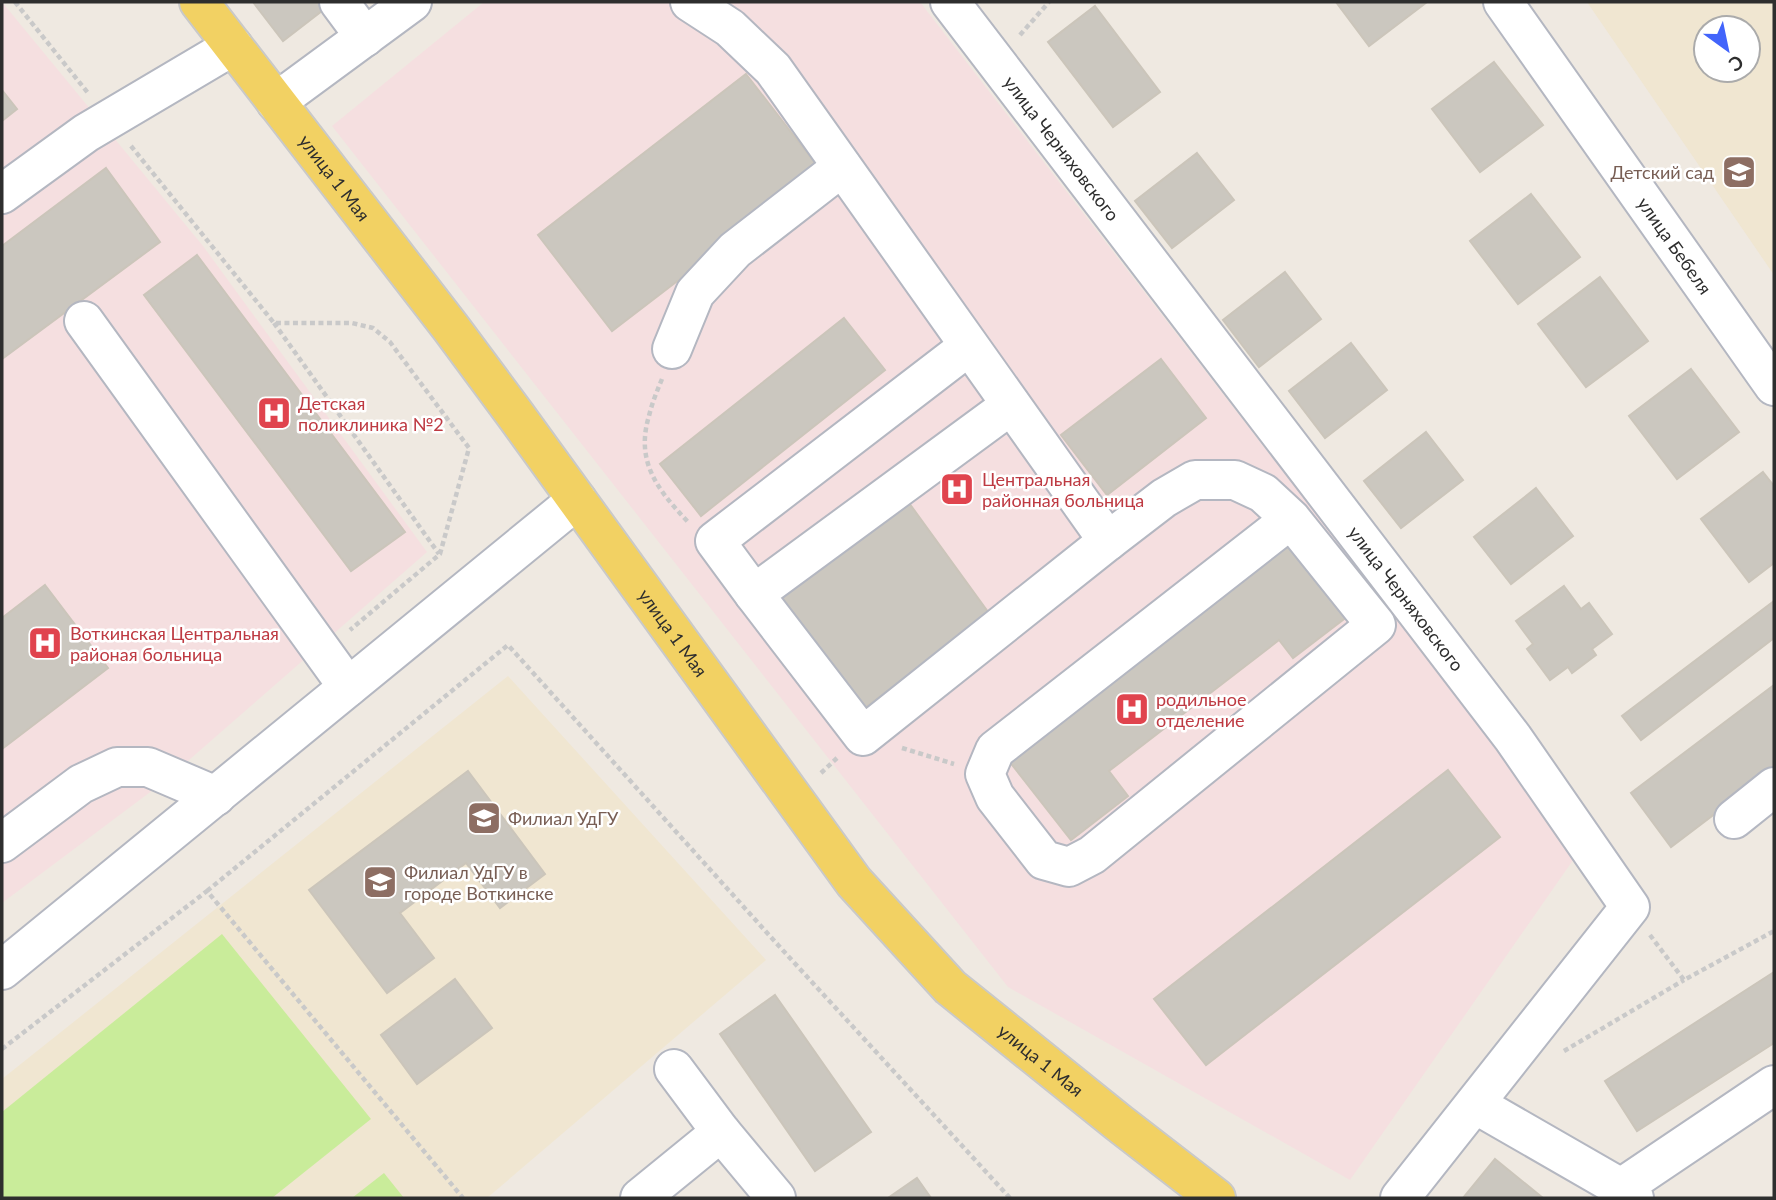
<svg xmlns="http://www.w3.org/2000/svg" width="1776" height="1200" font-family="Lato,sans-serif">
<rect width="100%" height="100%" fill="#efe9e1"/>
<g fill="#f0e6d1" fill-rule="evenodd">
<path d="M1587 2H1774V275ZM1706 28H1748V70H1706Z"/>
<polygon points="508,676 766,960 487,1198 2,1198 2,1079"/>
</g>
<g fill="#f5dfe0">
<polygon points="2,2 203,246 427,552 165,781 2,903"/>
<polygon points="484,2 920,2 1578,853 1350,1180 1008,987 332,126"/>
</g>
<g fill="#c9ec9a">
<polygon points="222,934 371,1119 272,1198 2,1198 2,1112"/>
<polygon points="384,1173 404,1198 352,1198"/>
</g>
<g fill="#cbc7bf" stroke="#cbc5ba" stroke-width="2">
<polygon points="253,2 323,2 327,7 283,41"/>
<polygon points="1336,2 1427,2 1369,46"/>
<polygon points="1095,6 1160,92 1113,127 1048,42"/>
<polygon points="1494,62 1543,125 1480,172 1432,109"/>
<polygon points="746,74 821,171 612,331 538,235"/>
<polygon points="2,90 17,109 2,121"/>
<polygon points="1197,153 1234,200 1172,248 1135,201"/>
<polygon points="106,168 160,242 2,359 2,246"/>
<polygon points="1531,194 1580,257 1518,304 1470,241"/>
<polygon points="197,255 405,532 351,571 144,295"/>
<polygon points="1285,272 1321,319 1259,367 1223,320"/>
<polygon points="1600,277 1648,341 1586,387 1538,324"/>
<polygon points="844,318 885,370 701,516 660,464"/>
<polygon points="1351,343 1387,390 1325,438 1289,391"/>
<polygon points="1161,359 1206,418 1107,495 1061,435"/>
<polygon points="1691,369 1739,432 1677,479 1629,416"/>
<polygon points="1426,432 1463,480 1401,528 1364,481"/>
<polygon points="1763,472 1774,486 1774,563 1749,582 1701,519"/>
<polygon points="1536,488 1573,536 1511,584 1474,537"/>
<polygon points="909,503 991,616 863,709 781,596"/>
<polygon points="1291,543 1348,616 1293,658 1279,640 1109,771 1128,796 1071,840 1009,761"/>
<polygon points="45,585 108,668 2,749 2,618"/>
<polygon points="1564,586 1581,609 1589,603 1612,634 1592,649 1596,655 1572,673 1568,667 1550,680 1527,649 1533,644 1516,621"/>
<polygon points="1774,601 1774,638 1641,740 1622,716"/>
<polygon points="1774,685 1774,769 1671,847 1631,793"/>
<polygon points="1448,770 1500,837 1206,1065 1154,999"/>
<polygon points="468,771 545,874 500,908 466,863 400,913 434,958 387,993 309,890"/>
<polygon points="1774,972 1774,1043 1637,1131 1605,1081"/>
<polygon points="455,979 492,1028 417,1084 381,1035"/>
<polygon points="775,995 871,1132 815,1171 720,1034"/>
<polygon points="1495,1159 1543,1198 1463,1198"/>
<polygon points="917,1178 931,1198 888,1198"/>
</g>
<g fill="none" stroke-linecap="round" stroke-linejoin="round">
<g stroke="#b4b7c1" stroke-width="42">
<g id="minor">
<polyline points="339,2 365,37"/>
<polyline points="690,2 730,28 773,69 1108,541 1164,498 1195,480 1235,480 1263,493 1291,519 1376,625 1092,855 1069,867 1044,860 995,797 985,774 995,750 1291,519"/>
<path id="s1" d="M950 2 1513 738 1630 907 1400 1198"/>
<path id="s2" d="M1503 2 1774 386"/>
<polyline points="276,102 412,2"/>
<polyline points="2,194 86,133 233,46"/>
<polyline points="84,321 348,687"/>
<polyline points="672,349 695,293 735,250 842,167"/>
<polyline points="1011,405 754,594 863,736 1108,541"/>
<polyline points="754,594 715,541 969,346"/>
<polyline points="1734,819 1774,787"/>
<polyline points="2,843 81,784 117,767 148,767 216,796"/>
<polyline points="2,970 577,500"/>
<polyline points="674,1069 721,1132 776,1198"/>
<polyline points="1475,1104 1621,1188"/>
<polyline points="640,1198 721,1132"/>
<polyline points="1634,1198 1621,1188 1774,1085"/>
</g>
</g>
<g stroke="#c9c9c9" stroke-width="42">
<g id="major">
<path id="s3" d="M199 2 451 328 514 413 854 882 950 987 1119 1123 1216 1198"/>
</g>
</g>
<g stroke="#c9c9c9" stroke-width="4.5" stroke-dasharray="5 3.5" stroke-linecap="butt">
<polyline points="15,2 88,93"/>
<polyline points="1020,35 1049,2"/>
<polyline points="131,146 274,323 352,323 373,328 390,342 469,448 440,554 350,630"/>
<polyline points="274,323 439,554"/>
<path d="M662 379C657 391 652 403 649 416 635 462 658 490 688 522"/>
<polyline points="902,748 954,764"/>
<polyline points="821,773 837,758"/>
<polyline points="207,891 508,645 778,945 1010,1198"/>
<polyline points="1650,935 1684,980 1774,931"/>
<polyline points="2,1049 207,891 463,1198"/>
<polyline points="1564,1051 1684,980"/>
</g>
<use href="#minor" stroke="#fff" stroke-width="38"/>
<use href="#major" stroke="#f2d163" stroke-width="38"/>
</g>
<defs>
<g id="school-square" transform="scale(1.75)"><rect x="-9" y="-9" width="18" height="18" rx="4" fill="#8d6e63" stroke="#fff"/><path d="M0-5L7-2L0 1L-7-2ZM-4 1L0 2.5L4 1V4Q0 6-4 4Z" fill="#fff"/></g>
<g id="hospital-square" transform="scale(1.75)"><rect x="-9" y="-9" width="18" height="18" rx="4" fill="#e0444e" stroke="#fff"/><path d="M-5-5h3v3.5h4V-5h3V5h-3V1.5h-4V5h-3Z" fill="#fff"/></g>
<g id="university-square" transform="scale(1.75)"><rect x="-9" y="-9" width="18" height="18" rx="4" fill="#8d6e63" stroke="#fff"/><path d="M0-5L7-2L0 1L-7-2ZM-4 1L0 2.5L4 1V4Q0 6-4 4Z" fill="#fff"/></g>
</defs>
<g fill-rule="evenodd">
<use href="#school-square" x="1739" y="172"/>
<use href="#hospital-square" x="274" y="413"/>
<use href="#hospital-square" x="957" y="489"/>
<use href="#hospital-square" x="45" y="643"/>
<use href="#hospital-square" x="1132" y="709"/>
<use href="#university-square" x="484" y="818"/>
<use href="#university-square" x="380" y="882"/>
</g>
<g text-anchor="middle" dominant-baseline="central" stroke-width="5" stroke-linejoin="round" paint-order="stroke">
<g font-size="18" fill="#2e2e2e" stroke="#fff">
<text stroke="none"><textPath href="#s1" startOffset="184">улица Черняховского</textPath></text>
<text stroke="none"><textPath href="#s3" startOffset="222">улица 1 Мая</textPath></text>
<text stroke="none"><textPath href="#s2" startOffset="298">улица Бебеля</textPath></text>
<text stroke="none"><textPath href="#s1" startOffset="751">улица Черняховского</textPath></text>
<text stroke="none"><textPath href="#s3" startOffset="789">улица 1 Мая</textPath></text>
<text stroke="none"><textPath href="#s3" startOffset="1356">улица 1 Мая</textPath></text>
</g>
<g font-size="18" fill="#785e54" stroke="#fff" text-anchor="start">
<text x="1714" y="172" text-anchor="end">Детский сад</text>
<text x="508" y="818">Филиал УдГУ</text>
<text x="404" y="872">Филиал УдГУ в<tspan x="404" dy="21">городе Воткинске</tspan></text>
</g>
<g font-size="18" fill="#be3a42" stroke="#fff" text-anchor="start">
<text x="298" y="403">Детская<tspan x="298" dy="21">поликлиника №2</tspan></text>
<text x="982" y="479">Центральная<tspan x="982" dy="21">районная больница</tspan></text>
<text x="70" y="633">Воткинская Центральная<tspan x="70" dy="21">районая больница</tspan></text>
<text x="1156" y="699">родильное<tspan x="1156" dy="21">отделение</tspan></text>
</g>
</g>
<rect width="1776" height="1200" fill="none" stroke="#2e2e2e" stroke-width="7"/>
<g transform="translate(1727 49) rotate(147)"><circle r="33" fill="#ffffff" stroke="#ababab" stroke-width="2"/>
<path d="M0-5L12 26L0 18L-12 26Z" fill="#4264fb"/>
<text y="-10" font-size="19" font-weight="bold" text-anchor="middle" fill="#2e2e2e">С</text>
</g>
</svg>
